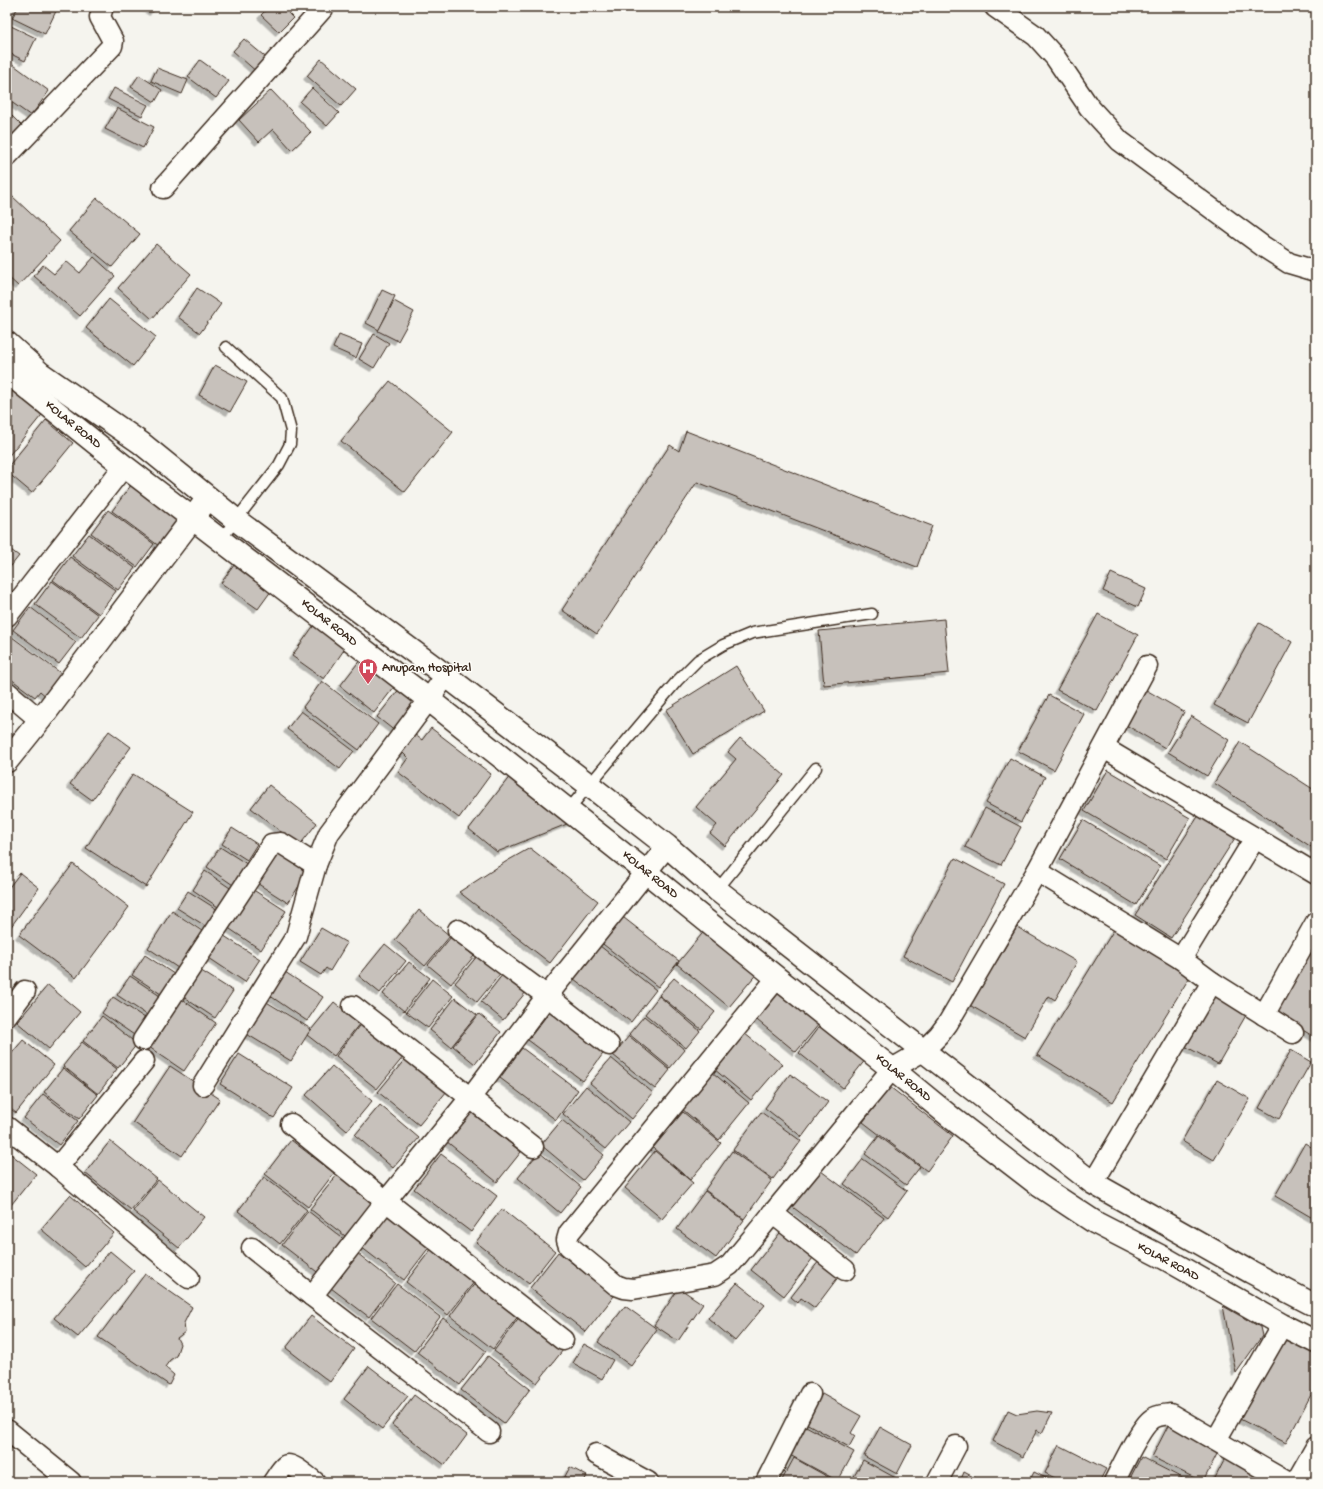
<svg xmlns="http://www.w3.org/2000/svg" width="1323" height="1489" font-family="'Gochi Hand',sans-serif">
<defs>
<filter id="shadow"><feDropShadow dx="-3.5" dy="3.5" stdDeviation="0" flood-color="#0004"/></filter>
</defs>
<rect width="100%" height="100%" fill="#f5f4ee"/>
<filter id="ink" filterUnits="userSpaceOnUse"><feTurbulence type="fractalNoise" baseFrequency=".025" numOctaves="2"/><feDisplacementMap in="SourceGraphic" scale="8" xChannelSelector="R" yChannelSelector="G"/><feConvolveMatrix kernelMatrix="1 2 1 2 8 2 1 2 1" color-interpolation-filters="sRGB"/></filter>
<g filter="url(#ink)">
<g fill="#c7c1bb" stroke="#3b2a1e" filter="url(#shadow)">
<polygon points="7,7 13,7 7,19"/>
<polygon points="18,7 54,7 57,9 45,34 12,18"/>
<polygon points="145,7 156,7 153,12"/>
<polygon points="269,7 282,7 293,18 279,32 261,15"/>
<polygon points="11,26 36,38 25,61 7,52 7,33"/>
<polygon points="244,39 269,60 258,73 233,51"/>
<polygon points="321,59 356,89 341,106 307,76"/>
<polygon points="7,60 49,91 31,116 7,99"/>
<polygon points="200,60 229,81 216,98 188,77"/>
<polygon points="157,68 188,80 182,94 151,81"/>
<polygon points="139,75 162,90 155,102 131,87"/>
<polygon points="114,88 148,105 142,116 108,99"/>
<polygon points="312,88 339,113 327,126 300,102"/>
<polygon points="271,90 311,132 292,150 273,129 259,142 239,120"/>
<polygon points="117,108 154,127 143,148 105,129"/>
<polygon points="7,111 24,128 7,144"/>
<polygon points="12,196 60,241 18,286 7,276 7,201"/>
<polygon points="97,198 140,234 112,267 69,231"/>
<polygon points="156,244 191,274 152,319 118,288"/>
<polygon points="94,257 115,276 80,316 34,276 43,265 54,274 66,261 80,273"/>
<polygon points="197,288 221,304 200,333 178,317"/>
<polygon points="382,290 395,296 379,330 366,323"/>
<polygon points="109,299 156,337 133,366 86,328"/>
<polygon points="394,301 414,312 398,341 378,331"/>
<polygon points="374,334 389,343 374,368 359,359"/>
<polygon points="339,335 362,344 356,358 333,348"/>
<polygon points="215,365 247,382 230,412 199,395"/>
<polygon points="7,380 45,411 7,458"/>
<polygon points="390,381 453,432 405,492 341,441"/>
<polygon points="46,420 73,443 32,493 7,472 7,468"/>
<polygon points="686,431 932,526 917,567 697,482 597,634 562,610 670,445 679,451"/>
<polygon points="137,477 185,512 159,546 112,511"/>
<polygon points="108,510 154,544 137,567 91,533"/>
<polygon points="89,534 135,568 118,590 72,556"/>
<polygon points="7,547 19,556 7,571"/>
<polygon points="70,557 116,591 99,614 53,580"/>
<polygon points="237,561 274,587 258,609 221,583"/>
<polygon points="1111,573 1146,589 1138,607 1103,591"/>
<polygon points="52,581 98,615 81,638 35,604"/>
<polygon points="30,607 76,642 59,664 13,630"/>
<polygon points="1098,614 1138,635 1097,711 1057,690"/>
<polygon points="944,619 949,673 824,685 819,631"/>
<polygon points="317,621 348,644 324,679 292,656"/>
<polygon points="1259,623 1292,642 1248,723 1214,705"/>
<polygon points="8,634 66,677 49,699 40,691 35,697 7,676 7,636"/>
<polygon points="364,655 398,682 374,713 340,686"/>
<polygon points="736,666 764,711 693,754 666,710"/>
<polygon points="322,681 378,724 359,750 303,707"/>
<polygon points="401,687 419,701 396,732 377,717"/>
<polygon points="1141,687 1184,712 1165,748 1121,722"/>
<polygon points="1049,695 1084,714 1054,770 1018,751"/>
<polygon points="7,703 14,708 7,717"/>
<polygon points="301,711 354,751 340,769 287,729"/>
<polygon points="1191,716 1229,740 1207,776 1168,752"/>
<polygon points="431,728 491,774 459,818 398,772 408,758 401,751 414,734 422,740"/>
<polygon points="109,731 131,747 92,800 70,784"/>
<polygon points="740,738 784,775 725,846 710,833 717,825 696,807 736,759 728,752"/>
<polygon points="1240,742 1316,791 1316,850 1214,783"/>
<polygon points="1010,758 1045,777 1021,822 986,803"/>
<polygon points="1108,770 1190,818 1166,859 1084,811"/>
<polygon points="514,771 577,820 497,852 469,829"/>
<polygon points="133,774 193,812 146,887 86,848"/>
<polygon points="269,785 317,823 299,846 251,808"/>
<polygon points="985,808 1021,827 1001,865 965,847"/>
<polygon points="1199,815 1235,838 1171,938 1135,915"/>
<polygon points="1083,820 1160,866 1136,905 1060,859"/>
<polygon points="232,828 257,844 247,860 222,844"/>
<polygon points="220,847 250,866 236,887 207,867"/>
<polygon points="274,847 310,869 288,903 252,880"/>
<polygon points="530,848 598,901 550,963 459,892 507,861"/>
<polygon points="955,858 1004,884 952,982 903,956"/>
<polygon points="73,864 129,907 76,978 19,935"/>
<polygon points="205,871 233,890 221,909 193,890"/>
<polygon points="20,873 39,888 10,928 7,926 7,890"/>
<polygon points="252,889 286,911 261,950 227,927"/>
<polygon points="188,891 218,910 207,927 177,908"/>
<polygon points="419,910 450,936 425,966 395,940"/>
<polygon points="172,911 205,933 181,970 148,948"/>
<polygon points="619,914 679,961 658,987 599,941"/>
<polygon points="1017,927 1077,962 1055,1000 1049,996 1025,1037 966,1003 992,958 997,961"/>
<polygon points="321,928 347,943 330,971 326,968 321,975 300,962"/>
<polygon points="1115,928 1191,975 1113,1102 1037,1055"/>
<polygon points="706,929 758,972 729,1007 677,964"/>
<polygon points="218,932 260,959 245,982 203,954"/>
<polygon points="451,937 474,956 451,984 428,965"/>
<polygon points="1316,943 1316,1038 1273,1012"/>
<polygon points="385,944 406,961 380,993 359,976"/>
<polygon points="600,946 656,990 631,1022 574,979"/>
<polygon points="145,955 177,976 164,996 132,975"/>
<polygon points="478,955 500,974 477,1002 455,983"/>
<polygon points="409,962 430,978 404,1011 383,994"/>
<polygon points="195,967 233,991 215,1018 177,993"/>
<polygon points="282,970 323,997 307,1021 266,993"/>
<polygon points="503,974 526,992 503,1020 481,1002"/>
<polygon points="130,976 166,1000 153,1019 117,995"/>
<polygon points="674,978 715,1012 701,1029 659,995"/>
<polygon points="432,979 453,996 428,1028 406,1012"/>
<polygon points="48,985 80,1012 49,1049 17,1022"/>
<polygon points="776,988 819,1024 796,1052 752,1016"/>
<polygon points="1214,991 1249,1010 1218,1064 1183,1045"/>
<polygon points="659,996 700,1031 686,1048 645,1014"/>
<polygon points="113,997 151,1022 140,1039 102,1013"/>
<polygon points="260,998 311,1029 291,1061 240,1030"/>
<polygon points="455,998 477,1015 451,1047 430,1030"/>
<polygon points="181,999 216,1023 184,1071 149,1047"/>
<polygon points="334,1002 360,1023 334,1056 307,1035"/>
<polygon points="551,1010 605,1051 583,1081 528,1040"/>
<polygon points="479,1014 501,1032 475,1064 453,1046"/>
<polygon points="102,1016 137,1044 118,1068 83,1041"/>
<polygon points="644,1016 685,1050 670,1068 629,1034"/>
<polygon points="362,1022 404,1056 377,1089 336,1056"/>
<polygon points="821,1024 866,1059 843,1088 799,1053"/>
<polygon points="744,1033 782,1064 751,1100 714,1069"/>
<polygon points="629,1036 670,1070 655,1089 613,1055"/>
<polygon points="23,1040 54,1065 16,1113 7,1106 7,1059"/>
<polygon points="82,1042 117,1069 98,1094 63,1066"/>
<polygon points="522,1048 578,1090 556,1120 500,1078"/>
<polygon points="1291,1050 1311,1062 1279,1119 1259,1108"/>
<polygon points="239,1054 293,1088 274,1118 220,1084"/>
<polygon points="406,1058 447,1091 419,1125 378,1092"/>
<polygon points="611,1058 653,1093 632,1119 590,1083"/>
<polygon points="170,1066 220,1099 182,1156 133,1122"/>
<polygon points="332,1066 372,1101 347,1131 306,1095"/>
<polygon points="63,1068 98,1095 79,1119 44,1092"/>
<polygon points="712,1072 749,1103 719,1140 682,1109"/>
<polygon points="790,1074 828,1102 802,1137 765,1108"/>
<polygon points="1217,1080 1250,1099 1214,1160 1182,1141"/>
<polygon points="586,1086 629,1122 606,1149 563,1114"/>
<polygon points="890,1087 953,1136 927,1171 863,1122"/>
<polygon points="43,1094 78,1121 59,1145 24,1118"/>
<polygon points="380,1105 419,1138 393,1168 355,1135"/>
<polygon points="470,1111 521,1152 497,1182 446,1141"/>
<polygon points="683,1112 721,1143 690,1180 653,1148"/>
<polygon points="761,1112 801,1141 773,1179 733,1150"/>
<polygon points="562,1120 604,1155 583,1180 541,1145"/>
<polygon points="879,1136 920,1167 906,1185 865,1154"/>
<polygon points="291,1140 334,1173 308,1207 265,1174"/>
<polygon points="110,1141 157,1179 131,1210 85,1173"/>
<polygon points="1305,1143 1316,1150 1316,1220 1275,1196"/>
<polygon points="7,1151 36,1174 7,1210"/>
<polygon points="655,1151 693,1183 662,1219 625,1188"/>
<polygon points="732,1151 772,1180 744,1219 705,1190"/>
<polygon points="539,1152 581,1187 560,1213 518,1178"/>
<polygon points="441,1154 497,1196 471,1232 414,1189"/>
<polygon points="863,1159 907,1191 888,1217 844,1184"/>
<polygon points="817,1168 884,1218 856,1255 790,1205"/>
<polygon points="337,1175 380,1208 353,1242 310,1209"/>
<polygon points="264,1177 307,1210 280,1244 238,1211"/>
<polygon points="158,1180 204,1217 179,1248 133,1211"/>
<polygon points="705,1191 744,1220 716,1258 677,1229"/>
<polygon points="70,1195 114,1233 85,1267 41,1229"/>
<polygon points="502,1209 555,1251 529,1284 476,1242"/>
<polygon points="308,1211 351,1245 325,1278 282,1245"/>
<polygon points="388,1213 430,1246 404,1280 361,1247"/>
<polygon points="783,1229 816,1254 784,1296 751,1270"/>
<polygon points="432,1248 475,1281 448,1315 406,1282"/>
<polygon points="110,1251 134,1271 78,1337 54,1318"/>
<polygon points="558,1252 614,1296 586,1332 530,1288"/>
<polygon points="357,1253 395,1283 369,1317 331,1288"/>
<polygon points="819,1261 839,1276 815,1308 801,1298 798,1303 791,1297"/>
<polygon points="145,1274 192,1307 184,1323 185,1332 177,1338 180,1344 176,1356 170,1360 165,1367 174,1375 169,1385 98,1337"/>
<polygon points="476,1282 519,1315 493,1349 450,1316"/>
<polygon points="737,1283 765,1305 735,1341 708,1318"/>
<polygon points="397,1284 440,1317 414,1351 371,1318"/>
<polygon points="679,1288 703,1304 678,1341 654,1325"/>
<polygon points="625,1306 657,1329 631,1366 598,1342"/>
<polygon points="1223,1306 1260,1327 1262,1336 1236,1373"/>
<polygon points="311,1316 354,1349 330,1382 286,1348"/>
<polygon points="520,1316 563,1350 537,1383 494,1351"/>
<polygon points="443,1318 486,1351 460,1385 417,1352"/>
<polygon points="1280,1334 1316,1353 1316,1385 1286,1443 1236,1417"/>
<polygon points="584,1344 613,1360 602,1379 573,1363"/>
<polygon points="488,1356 530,1389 504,1423 461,1390"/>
<polygon points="369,1366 408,1396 382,1429 344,1399"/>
<polygon points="822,1394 861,1416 851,1433 855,1436 849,1447 806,1423"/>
<polygon points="414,1395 467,1435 445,1465 392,1425"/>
<polygon points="1008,1410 1017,1414 1037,1411 1052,1413 1042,1433 1037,1430 1023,1457 993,1441"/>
<polygon points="1170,1422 1220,1448 1203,1482 1152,1457"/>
<polygon points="804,1425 854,1452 838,1481 788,1454"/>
<polygon points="880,1427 912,1445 897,1474 864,1456"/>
<polygon points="1059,1445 1106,1469 1099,1482 1063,1482 1045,1473"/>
<polygon points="1228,1453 1273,1482 1213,1482"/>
<polygon points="1141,1457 1190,1482 1128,1482"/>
<polygon points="794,1458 837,1482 781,1482"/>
<polygon points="863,1460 901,1481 900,1482 851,1482"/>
<polygon points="570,1467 587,1476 584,1481 586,1482 562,1482"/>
<polygon points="964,1472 983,1482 960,1482"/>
<polygon points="1034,1472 1054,1482 1029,1482"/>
</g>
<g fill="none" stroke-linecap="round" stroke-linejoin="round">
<g stroke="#3b2a1e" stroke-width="13">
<g id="lane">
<polyline points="221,539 279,465 290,444 291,431 282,398 226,347"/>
<polyline points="568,810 677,681 698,660 723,645 752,633 872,614"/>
<polyline points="717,890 816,768"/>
</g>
</g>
<g stroke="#3b2a1e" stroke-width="23">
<g id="street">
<polyline points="995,7 1036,36 1055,57 1089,107 1120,141 1264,247 1289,263 1316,271"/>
<polyline points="7,156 112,46 113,41 100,17 103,7"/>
<polyline points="163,188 324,7"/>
<polyline points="7,616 124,466"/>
<polyline points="7,692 40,720"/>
<polyline points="1104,748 1316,874"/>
<polyline points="1037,871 1181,959 1212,982 1293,1033"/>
<polyline points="458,930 547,996 609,1045"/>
<polyline points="1181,959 1255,838"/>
<polyline points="777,978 569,1233 567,1240 569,1246 616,1285 624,1288 633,1289 715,1275 730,1265 892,1069 923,1051 939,1035 948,1023 1037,871 1147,666"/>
<polyline points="353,1006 533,1147"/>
<polyline points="7,1015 25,991"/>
<polyline points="1264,1015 1316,922"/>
<polyline points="143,1040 272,844 281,843 316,865"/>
<polyline points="203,1085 296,936 316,865 329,833 446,676"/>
<polyline points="291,1124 386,1201 563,1340"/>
<polyline points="7,1127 58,1167 189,1278"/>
<polyline points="58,1167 144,1061"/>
<polyline points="1093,1183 1212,982"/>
<polyline points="772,1213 845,1270"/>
<polyline points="252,1248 312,1296 489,1432"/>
<polyline points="312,1296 386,1201 470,1098 547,996 667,846"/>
<polyline points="7,1430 71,1482"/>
<polyline points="1216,1440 1282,1325"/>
<polyline points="596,1454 648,1482"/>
<path d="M273 1482C277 1477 280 1470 285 1466 291 1461 309 1478 315 1482"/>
<polyline points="766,1482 810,1394"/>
<polyline points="937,1482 956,1446"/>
<path d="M1114 1482C1121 1468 1141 1426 1152 1419 1157 1415 1164 1415 1170 1414L1287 1482"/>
<polyline points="1296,1482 1316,1447"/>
</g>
</g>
<g stroke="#3b2a1e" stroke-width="25">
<g id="secondary">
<polyline points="7,343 40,373 141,443 236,520 445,675 589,785 667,846 717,890 1093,1183 1251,1272 1316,1306"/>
<polyline points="7,372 124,466 428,699 646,872 777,978 892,1069 953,1119 1040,1186 1096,1223 1166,1259 1282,1325 1316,1342"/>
<polyline points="7,761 40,720 202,506"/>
</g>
</g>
<use href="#lane" stroke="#fdfcf7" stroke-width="10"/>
<use href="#street" stroke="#fdfcf7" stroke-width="20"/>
<use href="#secondary" stroke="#fdfcf7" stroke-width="22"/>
</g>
</g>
<defs>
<g id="hospital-pin" transform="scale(1)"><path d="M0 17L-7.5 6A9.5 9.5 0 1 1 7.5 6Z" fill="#d1495b" stroke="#fdfcf7"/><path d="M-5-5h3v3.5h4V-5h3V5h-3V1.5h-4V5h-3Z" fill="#fff"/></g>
</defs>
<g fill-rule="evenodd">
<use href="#hospital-pin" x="368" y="668"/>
</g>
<g text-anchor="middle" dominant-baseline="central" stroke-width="3" stroke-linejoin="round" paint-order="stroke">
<g font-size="13" fill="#3b2a1e" stroke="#fdfcf7">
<text transform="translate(73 425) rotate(39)">KOLAR ROAD</text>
<text transform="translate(329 623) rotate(38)">KOLAR ROAD</text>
<text transform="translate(650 875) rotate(39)">KOLAR ROAD</text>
<text transform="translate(903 1078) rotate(39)">KOLAR ROAD</text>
<text transform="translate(1168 1262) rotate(28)">KOLAR ROAD</text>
</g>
<g font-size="13" fill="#3b2a1e" stroke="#fdfcf7" text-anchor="start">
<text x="382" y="668">Anupam Hospital</text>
</g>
</g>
<rect width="1323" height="1489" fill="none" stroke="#fdfcf7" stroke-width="24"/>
<rect x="12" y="12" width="1299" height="1465" fill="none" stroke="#3b2a1e" stroke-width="1.5" filter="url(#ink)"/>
</svg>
